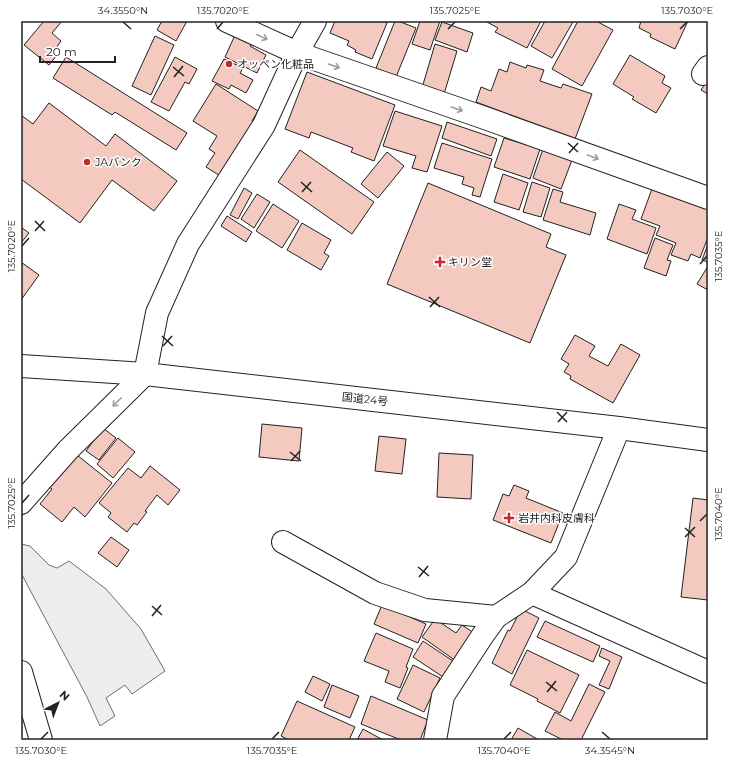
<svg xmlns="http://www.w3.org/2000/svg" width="729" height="761" font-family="Montserrat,'Noto Sans JP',sans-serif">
<rect width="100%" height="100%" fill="#fff"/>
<polygon fill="#ededed" stroke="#6f6f6f" points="21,544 30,546 49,565 57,568 69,561 106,589 141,629 165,671 132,694 125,685 106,698 115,716 100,726 87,697 21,573"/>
<g fill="#f3c9c0" stroke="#222">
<polygon points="44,21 62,21 52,33 61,41 53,52 57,55 49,65 24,45"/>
<polygon points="162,21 187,21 176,41 157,30"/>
<polygon points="335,21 383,21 387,23 372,59 355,52 356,50 347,45 349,41 330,33"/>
<polygon points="395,21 398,21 416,28 396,77 376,68"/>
<polygon points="420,21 440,21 430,50 412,44"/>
<polygon points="485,21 541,21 527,48 495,32 498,28"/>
<polygon points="545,21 572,21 573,22 552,58 531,46"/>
<polygon points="578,21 596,21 613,30 582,86 552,69"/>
<polygon points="641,21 688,21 675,49 650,37 651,34 639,28"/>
<polygon points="442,22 473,33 467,52 435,40"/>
<polygon points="235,35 252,44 250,46 266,55 257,73 225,57"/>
<polygon points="155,36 174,45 151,95 132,86"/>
<polygon points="435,44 457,51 444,94 422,88"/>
<polygon points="630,55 665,76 662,83 671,88 656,113 632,99 634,97 613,84"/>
<polygon points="66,57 187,133 176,150 115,112 112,115 53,78"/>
<polygon points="175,57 197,69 189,84 185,82 169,111 151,102"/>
<polygon points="224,59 243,68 240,73 253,80 246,93 231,85 229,89 212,81"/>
<polygon points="510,62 526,68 527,65 544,70 540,81 561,88 563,84 592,94 575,139 476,102 481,87 491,91 499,69 507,72"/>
<polygon points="307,72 395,105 374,161 351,152 353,148 311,132 309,138 285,129"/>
<polygon points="708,79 708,94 701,90"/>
<polygon points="216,84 258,111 252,121 258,125 225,179 206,167 215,153 209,149 217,136 193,121"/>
<polygon points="49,103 106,146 115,134 177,181 154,211 112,180 80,223 21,179 21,115 33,124"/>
<polygon points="395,111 442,126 427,172 412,168 416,156 383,146"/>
<polygon points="447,122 497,139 491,156 442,138"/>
<polygon points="504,138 540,149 530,179 494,167"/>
<polygon points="442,143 492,159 480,197 472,195 474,188 462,184 464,177 434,168"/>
<polygon points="543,149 572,160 561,189 533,178"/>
<polygon points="300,150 374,202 352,234 278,182"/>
<polygon points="387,152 404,166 378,198 361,184"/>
<polygon points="503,174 528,183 519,210 494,202"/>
<polygon points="532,182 550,188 541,217 523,212"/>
<polygon points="428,183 551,234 546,247 566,255 530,343 387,284"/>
<polygon points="653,186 708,206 708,237 700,258 691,254 688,261 671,255 676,243 656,235 660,226 641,219"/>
<polygon points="244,188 252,193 238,219 230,215"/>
<polygon points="553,189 563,192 560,202 596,213 590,235 543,220"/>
<polygon points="257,194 270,202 254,228 241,219"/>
<polygon points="273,204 299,221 282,248 256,231"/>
<polygon points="619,204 636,210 632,219 656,228 647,254 607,239"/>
<polygon points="227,216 252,232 246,242 221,226"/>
<polygon points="302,223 331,240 324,253 329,256 321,270 287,250"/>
<polygon points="21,227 29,233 21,243"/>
<polygon points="655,238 673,245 667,260 671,261 666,276 644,268"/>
<polygon points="708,244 708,262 702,260"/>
<polygon points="21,262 39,275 21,300"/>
<polygon points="708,266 708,290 697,284"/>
<polygon points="575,335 595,346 589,356 608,366 621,344 640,355 613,403 570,379 571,376 564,372 569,364 561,359"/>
<polygon points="262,424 302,428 299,461 259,457"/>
<polygon points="103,428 116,438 99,460 86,451"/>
<polygon points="379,436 406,439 402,474 375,471"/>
<polygon points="118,438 135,452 113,478 97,464"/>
<polygon points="72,451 112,483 85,517 74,507 62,522 40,504 52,489 45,484"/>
<polygon points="439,453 473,455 471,499 437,497"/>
<polygon points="150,466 180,490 168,505 157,495 145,511 147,512 137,525 134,523 127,532 108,517 111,513 99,503 128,468 141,478"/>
<polygon points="514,485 529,491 526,498 563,513 551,543 493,520 503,494 509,496"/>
<polygon points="693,498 708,500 708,600 681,597"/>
<polygon points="111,537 129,550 117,567 98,553"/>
<polygon points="382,605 426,624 418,643 374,624"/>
<polygon points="521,609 539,618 512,674 492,663 508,630 510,631"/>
<polygon points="435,619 456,633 462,625 474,633 456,661 422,637"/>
<polygon points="545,621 600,646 593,662 537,637"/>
<polygon points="376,633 413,649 406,667 408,668 400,688 385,682 389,671 364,661"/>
<polygon points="423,641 453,661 443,677 413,657"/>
<polygon points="602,648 622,657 609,689 599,685 610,661 599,656"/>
<polygon points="527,650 579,675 560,713 537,701 538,699 510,685"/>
<polygon points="413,665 440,678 424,712 397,699"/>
<polygon points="313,676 330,684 322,701 305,692"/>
<polygon points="589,684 605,692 581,740 563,740 545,731 555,712 571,721"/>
<polygon points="332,685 359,696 350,718 324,707"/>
<polygon points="371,696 428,720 420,740 401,740 361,724"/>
<polygon points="297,701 355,727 349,740 289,740 281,736"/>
<polygon points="518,728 539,740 511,740"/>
<polygon points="363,729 383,740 357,740"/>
</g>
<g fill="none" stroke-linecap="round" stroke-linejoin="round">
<g stroke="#222" stroke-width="24">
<g id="minor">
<polyline points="227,21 297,53 482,117 644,175 708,198"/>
<polyline points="703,74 708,67"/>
<polyline points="21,503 68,450 145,374 157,313 188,244 264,125 297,53 315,21"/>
<polyline points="283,542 375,593 425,610 496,617"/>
<polyline points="532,593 708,672"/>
<polyline points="21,672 41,740"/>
<polyline points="435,740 443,696 483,635 496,617 532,593 566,557 619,428"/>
</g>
</g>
<g stroke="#222" stroke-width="24">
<polyline id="highway" points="21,366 145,374 619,428 708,440"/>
</g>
<use href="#minor" stroke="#fff" stroke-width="22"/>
<use href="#highway" stroke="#fff" stroke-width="22"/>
</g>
<defs><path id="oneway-shaft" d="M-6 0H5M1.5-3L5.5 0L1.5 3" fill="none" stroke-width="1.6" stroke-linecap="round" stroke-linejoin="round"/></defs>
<g stroke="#9c9c9c">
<use href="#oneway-shaft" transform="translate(262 37) rotate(25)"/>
<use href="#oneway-shaft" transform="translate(334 66) rotate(19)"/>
<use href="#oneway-shaft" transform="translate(457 109) rotate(19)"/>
<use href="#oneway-shaft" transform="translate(593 157) rotate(20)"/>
<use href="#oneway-shaft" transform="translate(117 402) rotate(135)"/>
</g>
<path fill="none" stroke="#222" stroke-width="1.5" d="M123 22 131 29M217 29 223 22M448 29 455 22M680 29 687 22M173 67 184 76M174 77 183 66M568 143 578 152M569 153 578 143M301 182 312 192M302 192 311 182M35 221 45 231M35 231 44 221M22 246 29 238M700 264 707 256M429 297 440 307M430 307 439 297M162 336 173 346M163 346 172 336M557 412 567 422M558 422 567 412M290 452 301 461M291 461 300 451M22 503 29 495M700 521 707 514M685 528 695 537M685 537 695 527M418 567 429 576M419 577 428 566M152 606 162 615M152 616 161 605M546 682 557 691M547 692 556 681M602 732 610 739M41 739 48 732M272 739 279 732M504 739 511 732"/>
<g fill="#c62828" stroke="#fff" stroke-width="1.5">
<circle cx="229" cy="64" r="4"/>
<circle cx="87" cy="162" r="4"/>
<path d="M438 256h4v4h4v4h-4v4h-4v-4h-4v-4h4z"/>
<path d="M507 512h4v4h4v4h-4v4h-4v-4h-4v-4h4z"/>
</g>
<g text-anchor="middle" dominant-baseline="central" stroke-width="3" stroke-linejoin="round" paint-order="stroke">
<g font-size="11" fill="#222" stroke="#fff" text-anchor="start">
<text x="237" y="64">オッペン化粧品</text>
<text x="95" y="162">JAバンク</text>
<text x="448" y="262">キリン堂</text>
<text x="518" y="518">岩井内科皮膚科</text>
</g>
<g font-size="11" fill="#222" stroke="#fff">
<text transform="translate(365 399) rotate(6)">国道24号</text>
</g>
</g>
<rect width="729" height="761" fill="none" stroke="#ffffff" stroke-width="44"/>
<g transform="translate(58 703) rotate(42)" stroke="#ffffff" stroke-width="3" paint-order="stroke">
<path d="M0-3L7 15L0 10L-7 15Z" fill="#222222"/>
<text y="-6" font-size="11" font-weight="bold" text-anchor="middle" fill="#222222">N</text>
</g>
<path d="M40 56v6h75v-6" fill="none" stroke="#222222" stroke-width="2"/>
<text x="46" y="56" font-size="12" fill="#222222" stroke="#ffffff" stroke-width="3" paint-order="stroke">20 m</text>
<rect x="22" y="22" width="685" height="717" fill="none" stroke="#222" stroke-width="1.5"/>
<g font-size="10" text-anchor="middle" fill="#222">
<text x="123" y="14">34.3550°N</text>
<text x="223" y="14">135.7020°E</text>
<text x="455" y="14">135.7025°E</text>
<text x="687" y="14">135.7030°E</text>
<text transform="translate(11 246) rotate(-90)" y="4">135.7020°E</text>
<text transform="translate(718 256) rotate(-90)" y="4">135.7035°E</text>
<text transform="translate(11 503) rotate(-90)" y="4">135.7025°E</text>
<text transform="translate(718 514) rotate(-90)" y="4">135.7040°E</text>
<text x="41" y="754">135.7030°E</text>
<text x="272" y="754">135.7035°E</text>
<text x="504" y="754">135.7040°E</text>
<text x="610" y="754">34.3545°N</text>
</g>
</svg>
